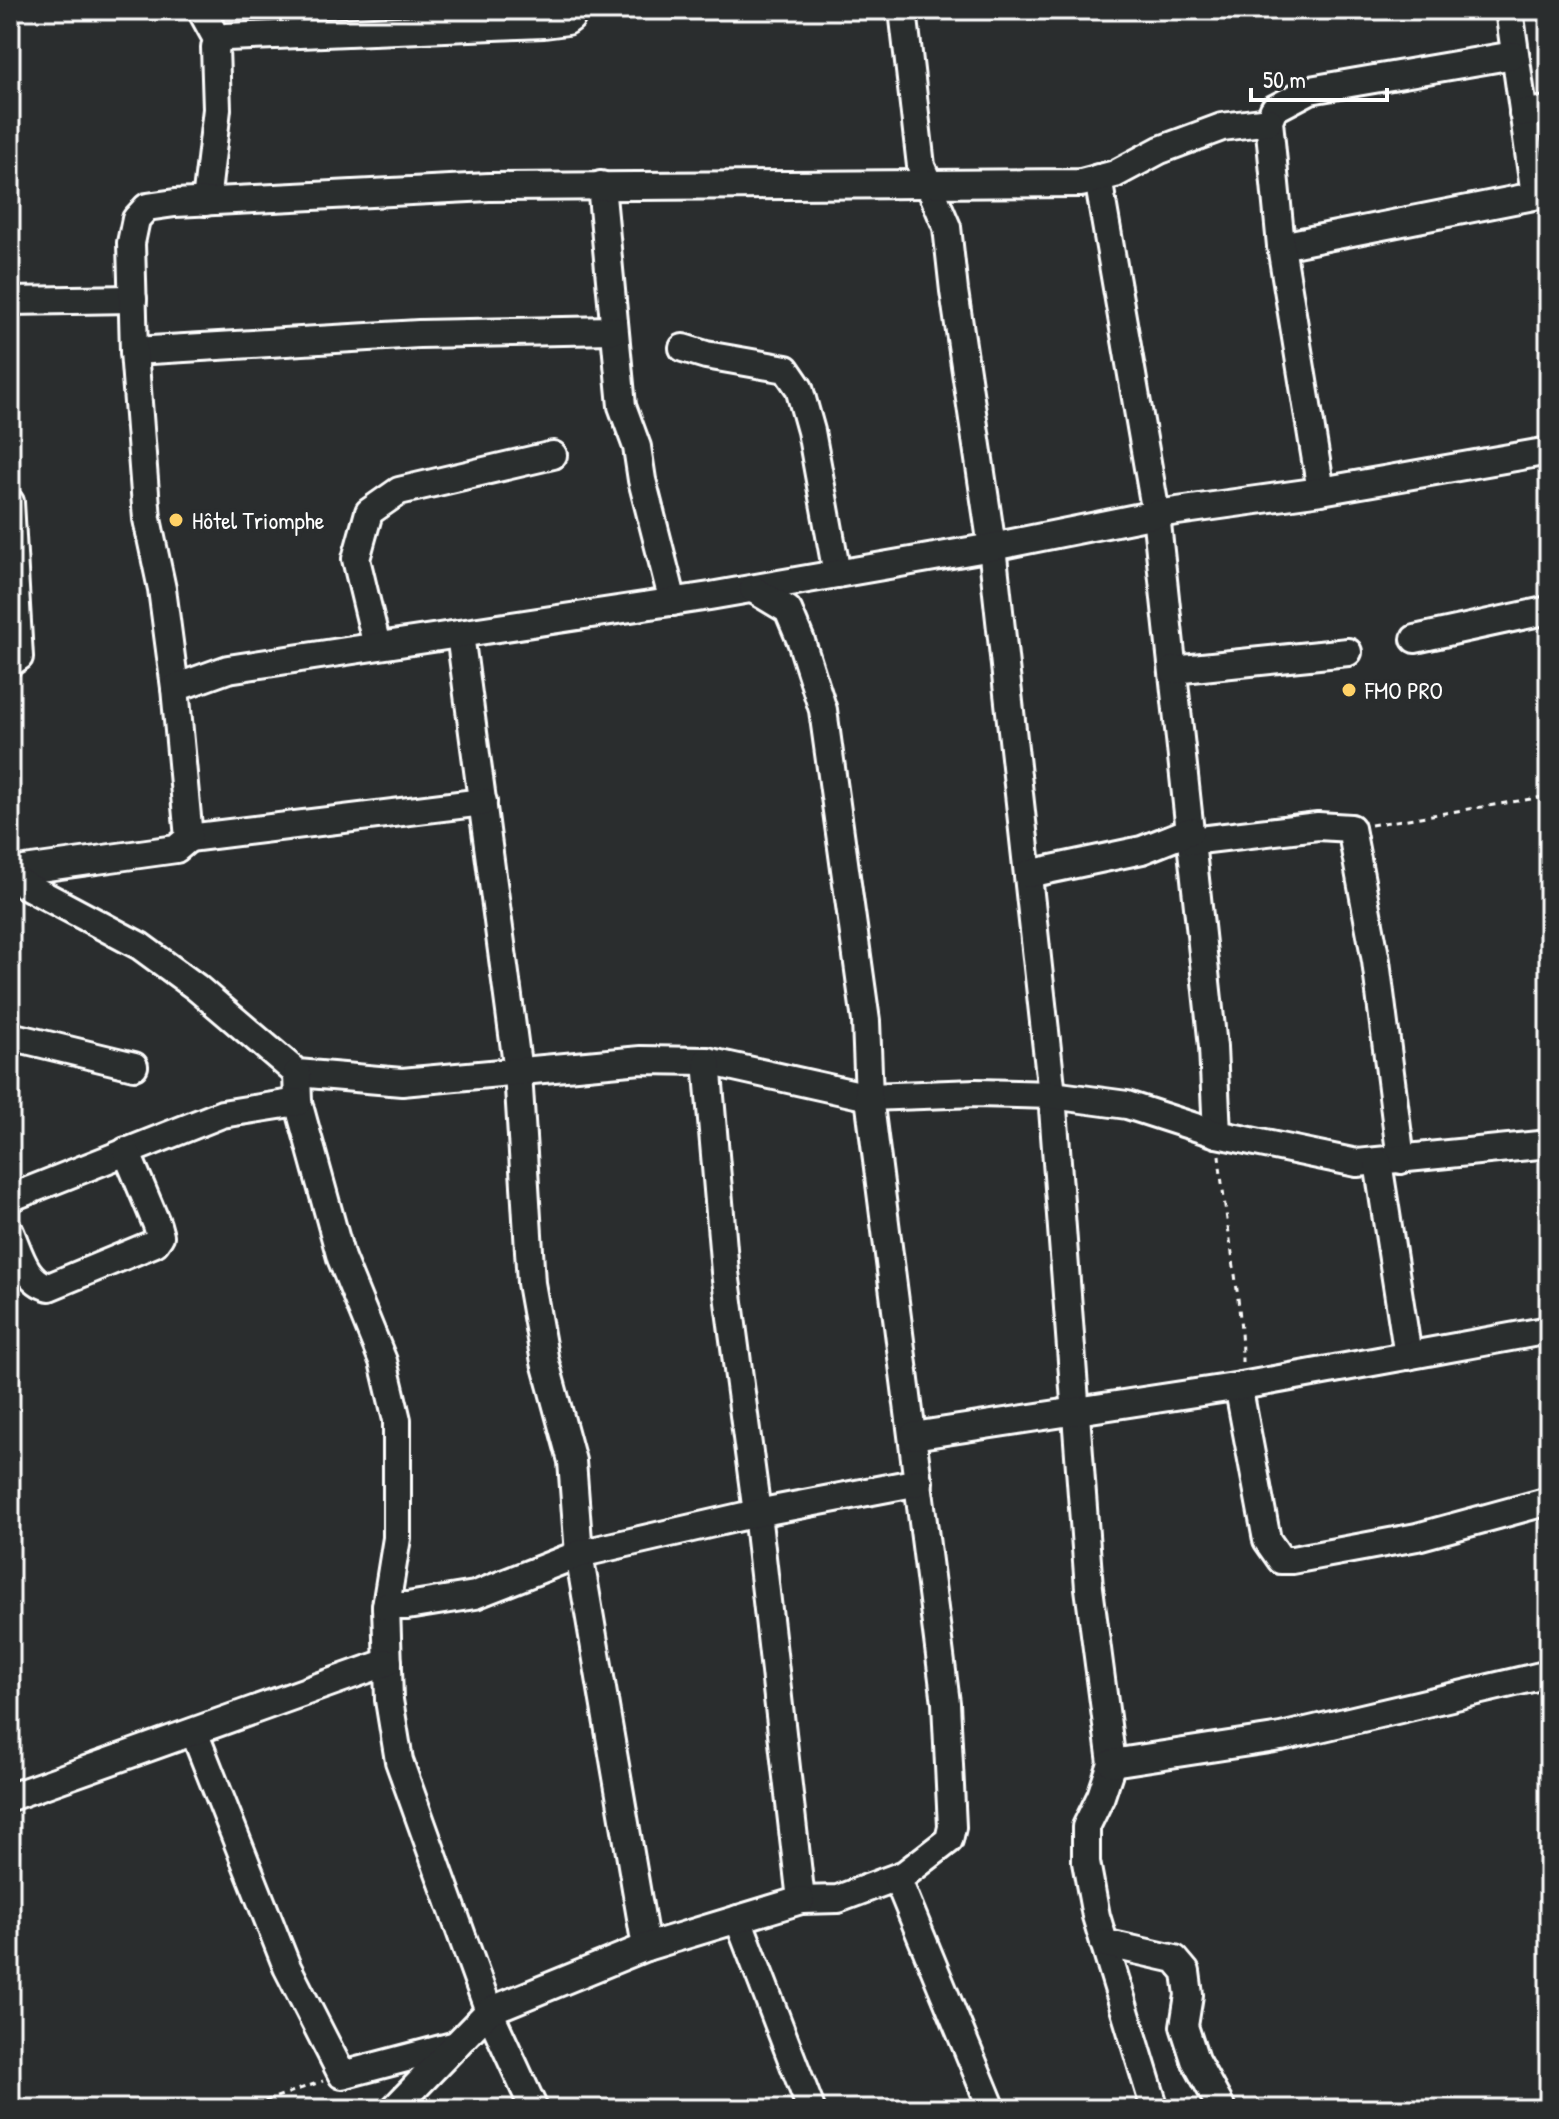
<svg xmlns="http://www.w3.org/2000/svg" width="1559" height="2119" font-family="'Patrick Hand',sans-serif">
<rect width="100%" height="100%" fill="#2a2d2e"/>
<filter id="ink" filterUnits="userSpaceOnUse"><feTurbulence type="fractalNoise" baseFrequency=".0125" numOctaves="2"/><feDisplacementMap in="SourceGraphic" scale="16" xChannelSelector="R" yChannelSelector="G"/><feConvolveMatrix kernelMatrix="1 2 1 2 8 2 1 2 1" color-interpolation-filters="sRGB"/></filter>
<g filter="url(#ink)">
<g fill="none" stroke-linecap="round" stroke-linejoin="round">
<g stroke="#fff" stroke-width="32">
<g id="minor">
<polyline points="201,10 218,41"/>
<polyline points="903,10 921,166 947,227 954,291 992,547 1052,1095 1089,1588 1112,1763 1101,1796 1086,1827 1086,1862 1096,1916 1155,2109"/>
<polyline points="1509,10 1535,195"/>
<polyline points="1523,113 1549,110"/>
<polyline points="1098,178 1156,514 1213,1047 1217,1134"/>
<polyline points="601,185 622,406 637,447 642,480 673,602"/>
<polyline points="206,202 217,109 215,47 218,41 226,37 544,24 567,21 571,18 571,10"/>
<polyline points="1281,246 1549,193"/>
<polyline points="10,301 133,299"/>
<polyline points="683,348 706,355 786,369 799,388 811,431 837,574"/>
<polyline points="134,351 419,334 614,330"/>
<polyline points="1321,491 1281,246 1269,121 1274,109 1310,90 1514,55"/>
<polyline points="10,502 19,657 10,663"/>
<polyline points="460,634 518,1072 531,1283 545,1362 572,1461 579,1554 646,1947"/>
<polyline points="1415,639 1549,610"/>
<polyline points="377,646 356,559 369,512 399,491 553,455"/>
<polyline points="1173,670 1348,652"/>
<polyline points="175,688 162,589 147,519 134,351 131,243 136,219 147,207 175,203 489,187 1081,183 1115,174 1160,150 1222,127 1269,121"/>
<polyline points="189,838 483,802"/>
<polyline points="1191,841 1318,826 1351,828 1376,961 1401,1160"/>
<polyline points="10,872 176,849 189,838 175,688 228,669 710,596 992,547 1156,514 1321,491 1549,451"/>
<polyline points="1028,874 1142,850 1190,831"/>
<polyline points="10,877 140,946 196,987 297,1073 402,1082 641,1060 707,1061 869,1097 976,1093 1052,1095 1127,1105 1217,1134 1357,1163 1549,1144"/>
<polyline points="10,1036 134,1066"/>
<polyline points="707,1061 725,1272 757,1513 801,1900 838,1899 905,1874 949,1840 952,1827 946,1703 869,1097 866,1021 823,710 801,641 788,610 753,589"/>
<polyline points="297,1073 298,1102 341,1258 383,1361 397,1420 397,1538 386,1606 389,1700 399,1761 489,2011 534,2109"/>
<polyline points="1378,1162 1408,1356"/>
<polyline points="10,1198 222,1114 298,1102"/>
<path d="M10 1232C19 1252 25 1281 49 1287L155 1243 160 1236 157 1225 126 1151"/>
<polyline points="1241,1386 1239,1390 1267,1540 1281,1560 1292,1560 1417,1537 1549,1501"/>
<polyline points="913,1436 1241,1386 1549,1330"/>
<polyline points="386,1606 407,1606 475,1595 579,1554 757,1513 919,1482"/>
<polyline points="194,1732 287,1967 342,2075 456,2045"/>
<polyline points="1112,1763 1281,1737 1549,1674"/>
<polyline points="10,1797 388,1662"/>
<polyline points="897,1878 992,2109"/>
<polyline points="738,1919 811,2109"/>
<polyline points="1104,1943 1175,1959 1186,1972 1189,1995 1184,2026 1195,2060 1222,2109"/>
<polyline points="394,2109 489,2011 646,1947 801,1900"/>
</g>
</g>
<g stroke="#fff" stroke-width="3" stroke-dasharray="6 6" stroke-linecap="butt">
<polyline points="1371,825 1549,796"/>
<path d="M1219 1155C1225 1224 1242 1293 1242 1362"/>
<polyline points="242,2109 323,2081"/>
</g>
<use href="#minor" stroke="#2a2d2e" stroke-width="26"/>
</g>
</g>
<g fill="#ffd166" stroke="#2a2d2e" stroke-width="3">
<circle cx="176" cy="520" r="8"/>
<circle cx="1349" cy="690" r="8"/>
</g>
<g text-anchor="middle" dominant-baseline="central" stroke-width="8" stroke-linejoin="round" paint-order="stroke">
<g font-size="24" fill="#fff" stroke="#2a2d2e" text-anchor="start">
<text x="192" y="520">Hôtel Triomphe</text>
<text x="1365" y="690">FMO PRO</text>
</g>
</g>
<rect width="1559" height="2119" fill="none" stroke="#2a2d2e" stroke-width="40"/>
<rect x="20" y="20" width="1519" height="2079" fill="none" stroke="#fff" stroke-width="3" filter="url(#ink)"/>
<path d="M1251 88v12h136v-12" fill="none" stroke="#ffffff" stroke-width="4"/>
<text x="1263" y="88" font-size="24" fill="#ffffff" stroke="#2a2d2e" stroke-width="6" paint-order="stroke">50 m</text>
</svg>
